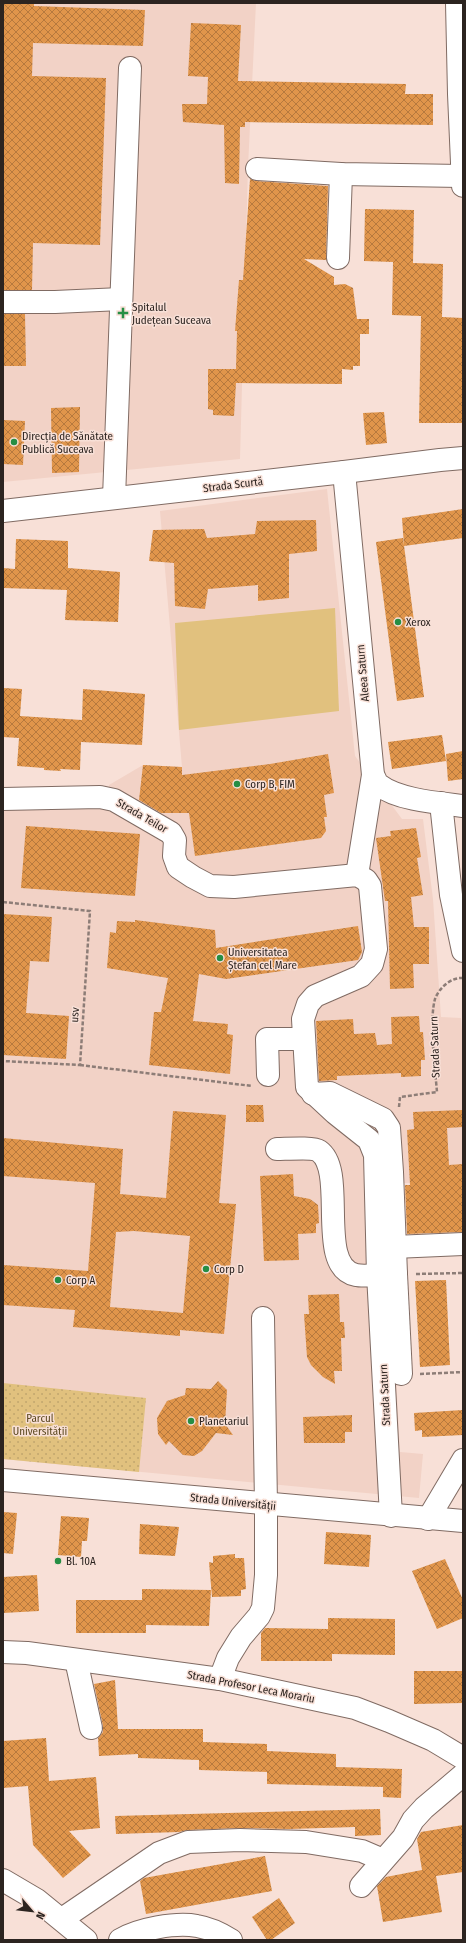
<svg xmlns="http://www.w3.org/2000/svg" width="466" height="1943" font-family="'Fira Sans Condensed',sans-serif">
<defs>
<pattern id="grass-dots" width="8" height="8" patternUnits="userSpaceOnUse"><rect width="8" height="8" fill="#e1c17e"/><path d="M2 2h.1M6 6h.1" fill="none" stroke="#c1a66d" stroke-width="1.8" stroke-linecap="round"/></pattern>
<pattern id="building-cross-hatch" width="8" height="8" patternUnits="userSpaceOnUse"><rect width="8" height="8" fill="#e0954b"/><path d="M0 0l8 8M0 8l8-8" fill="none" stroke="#b6793e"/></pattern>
</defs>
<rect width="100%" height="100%" fill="#f8e0d7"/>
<g fill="#f2d2c6">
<polygon points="3,3 256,3 248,167 240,459 3,482"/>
<polygon points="327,489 355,756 402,819 423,819 433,899 441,1017 461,1018 463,1043 463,1180 386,1184 400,1452 423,1454 419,1498 3,1459 3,809 106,809 109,785 143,765 182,767 160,511"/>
</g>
<polygon fill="url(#grass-dots)" points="3,1383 146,1398 139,1472 3,1459"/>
<polygon fill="#e1c17e" points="335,608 339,711 179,730 175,623"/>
<g fill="url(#building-cross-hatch)" fill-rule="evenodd">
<polygon points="3,3 34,3 34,6 145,10 143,46 33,43 32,76 106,78 100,245 33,243 32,290 3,290"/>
<polygon points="191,23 241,25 238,81 406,84 405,94 433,94 433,125 245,122 245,127 240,127 239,184 225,183 224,125 183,122 182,104 207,104 208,77 188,76"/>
<polygon points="250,179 256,181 328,186 326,260 304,259 334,277 334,285 345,284 353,288 357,319 369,319 369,334 360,334 360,366 353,366 353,370 342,369 342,384 236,383 234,416 213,415 213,410 208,409 208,369 236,369 237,331 235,331 239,280 243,280"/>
<polygon points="365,209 414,210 413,263 443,264 442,317 463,318 463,423 419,423 421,316 392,315 393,262 364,261"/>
<polygon points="3,314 25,314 26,366 3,366"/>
<polygon points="80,407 79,472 52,473 51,408"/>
<polygon points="384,412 387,443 366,445 363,413"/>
<polygon points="3,420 25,421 23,465 3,464"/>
<polygon points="463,509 463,538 404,546 402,518"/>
<polygon points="316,520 317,551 289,554 289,598 258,601 258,585 208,589 205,609 175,606 174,563 149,561 153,530 204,529 207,538 255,534 257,521"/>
<polygon points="403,538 424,697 397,701 376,542"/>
<polygon points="16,539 68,541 68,568 120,572 118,622 65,620 67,590 3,588 3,568 15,569"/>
<polygon points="3,688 22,689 20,716 82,720 83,689 145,694 142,745 81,742 80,770 60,769 61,771 44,770 44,768 17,766 19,738 3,737"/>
<polygon points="442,735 446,761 392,769 388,742"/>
<polygon points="463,751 463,779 448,781 446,754"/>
<polygon points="328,754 334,793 324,795 327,817 324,817 326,831 321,838 195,856 189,813 161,813 139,800 143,765 182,767 182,775 270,764"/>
<polygon points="26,826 140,834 135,896 21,888"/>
<polygon points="416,828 421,857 417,858 423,895 411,897 414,927 429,927 429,964 413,964 414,988 390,989 388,901 385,901 376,838 391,836 390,831"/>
<polygon points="3,914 52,917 49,962 30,961 26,1013 69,1016 66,1059 3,1055"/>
<polygon points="135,920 215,930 216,948 358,926 362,952 358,960 226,979 199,974 193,1021 228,1024 227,1034 233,1035 230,1074 149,1065 154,1012 161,1012 168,978 107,968 110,932 116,933 117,921 135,922"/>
<polygon points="419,1016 420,1032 423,1032 425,1060 421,1060 421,1076 401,1077 401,1073 337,1076 337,1080 319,1081 316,1021 353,1019 354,1034 375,1033 377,1045 392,1044 391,1017"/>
<polygon points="246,1105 263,1105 264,1122 246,1122"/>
<polygon points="462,1110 463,1127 447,1128 449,1165 463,1164 463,1232 407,1234 405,1185 410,1185 407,1130 414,1129 413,1112"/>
<path d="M173 1111 226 1115 219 1203 236 1204 224 1334 180 1330V1336L73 1327 75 1310 3 1305V1265L88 1271 95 1183 3 1176V1138L123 1149 120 1194 166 1198ZM134 1231 190 1236 183 1313 110 1307 116 1232Z"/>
<polygon points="293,1174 294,1196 310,1199 318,1205 319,1223 316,1224 316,1233 298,1234 299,1260 264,1261 260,1176"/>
<polygon points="446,1280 450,1365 420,1367 415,1281"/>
<polygon points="339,1294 340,1322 344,1322 345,1338 341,1338 342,1371 334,1371 335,1384 323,1377 311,1365 307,1357 304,1314 309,1314 308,1295"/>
<polygon points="218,1381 227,1390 225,1424 233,1435 216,1433 202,1451 194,1456 183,1455 169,1441 166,1445 158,1434 157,1418 167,1401 185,1395 186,1388 211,1389"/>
<polygon points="463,1410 463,1435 422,1437 422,1430 415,1431 414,1413"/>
<polygon points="352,1415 352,1432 345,1432 345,1443 304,1443 303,1417"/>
<polygon points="3,1512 17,1513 13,1554 3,1553"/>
<polygon points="61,1516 89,1518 87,1541 82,1541 81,1557 58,1555"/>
<polygon points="140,1524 179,1527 175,1556 139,1554"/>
<polygon points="326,1532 371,1535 369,1567 324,1564"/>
<polygon points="235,1554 235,1558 244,1558 246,1589 241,1590 241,1596 212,1597 209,1562 213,1563 213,1556"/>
<polygon points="445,1559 463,1600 463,1618 437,1629 412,1571"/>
<polygon points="37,1575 39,1611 3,1613 3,1577"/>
<polygon points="142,1589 211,1590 209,1626 146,1625 146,1633 76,1633 76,1600 142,1600"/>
<polygon points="328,1618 395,1619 395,1655 332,1654 332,1661 261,1661 261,1633 265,1628 328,1629"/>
<polygon points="414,1671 463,1671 463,1703 414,1704"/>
<polygon points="115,1680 118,1729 203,1729 203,1742 267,1744 267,1751 336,1754 336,1767 402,1769 401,1798 383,1797 383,1787 267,1784 267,1772 199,1770 199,1760 138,1758 138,1754 99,1756 98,1738 103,1732 103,1726 94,1684"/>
<polygon points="46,1738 49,1781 96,1777 100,1828 69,1831 91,1855 63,1878 33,1845 28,1786 3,1788 3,1741"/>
<polygon points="380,1809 381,1835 355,1836 355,1827 289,1829 240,1828 188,1830 179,1832 116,1834 115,1816"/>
<polygon points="463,1825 463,1872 436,1876 442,1912 383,1922 377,1886 386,1877 422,1870 417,1839 421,1832"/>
<polygon points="265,1856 272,1891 146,1914 140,1881 144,1878"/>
<polygon points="279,1898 295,1923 271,1940 267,1940 252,1917"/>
</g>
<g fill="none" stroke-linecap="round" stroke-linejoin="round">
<g stroke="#806b63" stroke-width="24">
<g id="minor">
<polyline points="457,3 459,94 463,186"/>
<polyline points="257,169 341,174 461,176"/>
<polyline points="338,258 341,174"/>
<polyline points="3,302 55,302 121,299"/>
<path d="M344 472 373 775C375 778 376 783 379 785 398 800 439 803 463 806"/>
<polyline points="114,498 130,68"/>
<polyline points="3,511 344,472 440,460 463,458"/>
<polyline points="3,799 100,797 114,800 171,833 175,840 174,856 178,867 193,877 210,886 234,887 357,875 366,880 370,886 376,949 372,964 361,976 315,996 308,1004 303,1019 307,1087 335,1113 369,1140 375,1155 378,1274 391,1516"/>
<polyline points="441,803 451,895 463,951"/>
<polyline points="357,875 373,775"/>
<polyline points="268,1075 267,1039 304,1039"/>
<path d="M277 1149C286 1149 313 1147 319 1151 348 1171 315 1267 356 1275 365 1277 386 1274 396 1274L392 1172 389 1128 383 1119 330 1093 313 1094"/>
<polyline points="394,1247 463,1244"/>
<polyline points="396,1274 401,1374"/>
<polyline points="3,1480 463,1521"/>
<polyline points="428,1519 463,1460"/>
<polyline points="3,1652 27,1653 220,1679 355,1708 389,1721 433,1740 463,1758"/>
<polyline points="76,1660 91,1728"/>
<polyline points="220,1679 228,1658 241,1637 259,1616 263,1608 266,1575 266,1505 263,1318"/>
<polyline points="3,1880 37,1900 86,1940"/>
<polyline points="361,1886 403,1838 413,1820 424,1808 463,1775"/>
<polyline points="62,1919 159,1853 188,1842 240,1840 306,1842 362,1851 383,1860"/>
<path d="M120 1940C138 1929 176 1922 197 1926 209 1928 220 1933 231 1940"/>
</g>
</g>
<g stroke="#8d7d77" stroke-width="2.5" stroke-dasharray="4 2" stroke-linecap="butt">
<polyline points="3,902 90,911 80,1065 3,1061"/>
<polyline points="80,1065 252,1086"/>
<path d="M399 1107 400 1097 437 1092C435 1069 429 1020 435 999 439 988 451 977 463 978"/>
<polyline points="416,1274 463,1273"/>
<polyline points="420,1374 463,1372"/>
</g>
<use href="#minor" stroke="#fff" stroke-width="22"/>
</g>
<g fill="#268e44" stroke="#f8e0d7" stroke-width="1.5">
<path d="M121 307h4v4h4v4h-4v4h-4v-4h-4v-4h4z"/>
<circle cx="14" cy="442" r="4"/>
<circle cx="398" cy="622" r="4"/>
<circle cx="237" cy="784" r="4"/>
<circle cx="220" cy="958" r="4"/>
<circle cx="206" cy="1269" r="4"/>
<circle cx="58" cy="1280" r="4"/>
<circle cx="191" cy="1421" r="4"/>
<circle cx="58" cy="1561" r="4"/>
</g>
<g text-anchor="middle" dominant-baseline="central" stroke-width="3" stroke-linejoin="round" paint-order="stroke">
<g font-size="11" fill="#2c2420" stroke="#f8e0d7" text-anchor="start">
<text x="132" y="307">Spitalul<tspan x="132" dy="13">Județean Suceava</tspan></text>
<text x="22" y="436">Direcția de Sănătate<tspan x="22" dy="13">Publică Suceava</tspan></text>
<text x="406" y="622">Xerox</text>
<text x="245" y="784">Corp B, FIM</text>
<text x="228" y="952">Universitatea<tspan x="228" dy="13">Ștefan cel Mare</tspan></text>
<text x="214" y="1269">Corp D</text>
<text x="66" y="1280">Corp A</text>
<text x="199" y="1421">Planetariul</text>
<text x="66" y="1561">Bl. 10A</text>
</g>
<g font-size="11" fill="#2c2420" stroke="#f8e0d7">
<text transform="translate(233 485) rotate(-7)">Strada Scurtă</text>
<text transform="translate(363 673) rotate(-95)">Aleea Saturn</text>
<text transform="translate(142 816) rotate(30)">Strada Teilor</text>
<text transform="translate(75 1015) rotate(-86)">usv</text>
<text transform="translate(435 1047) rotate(-92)">Strada Saturn</text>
<text transform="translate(385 1395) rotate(-93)">Strada Saturn</text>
<text transform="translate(233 1502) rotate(6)">Strada Universității</text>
<text transform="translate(251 1687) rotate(11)">Strada Profesor Leca Morariu</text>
</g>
<g font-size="11" fill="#5b481f" stroke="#f8e0d7">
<text x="40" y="1418">Parcul<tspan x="40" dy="13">Universității</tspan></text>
</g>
</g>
<rect width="466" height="1943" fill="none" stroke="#2c2420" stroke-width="8"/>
<g transform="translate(32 1911) rotate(118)" stroke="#f8e0d7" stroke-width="3" paint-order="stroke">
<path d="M0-3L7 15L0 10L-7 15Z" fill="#2c2420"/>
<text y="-6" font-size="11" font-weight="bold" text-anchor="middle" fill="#2c2420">N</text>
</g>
</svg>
